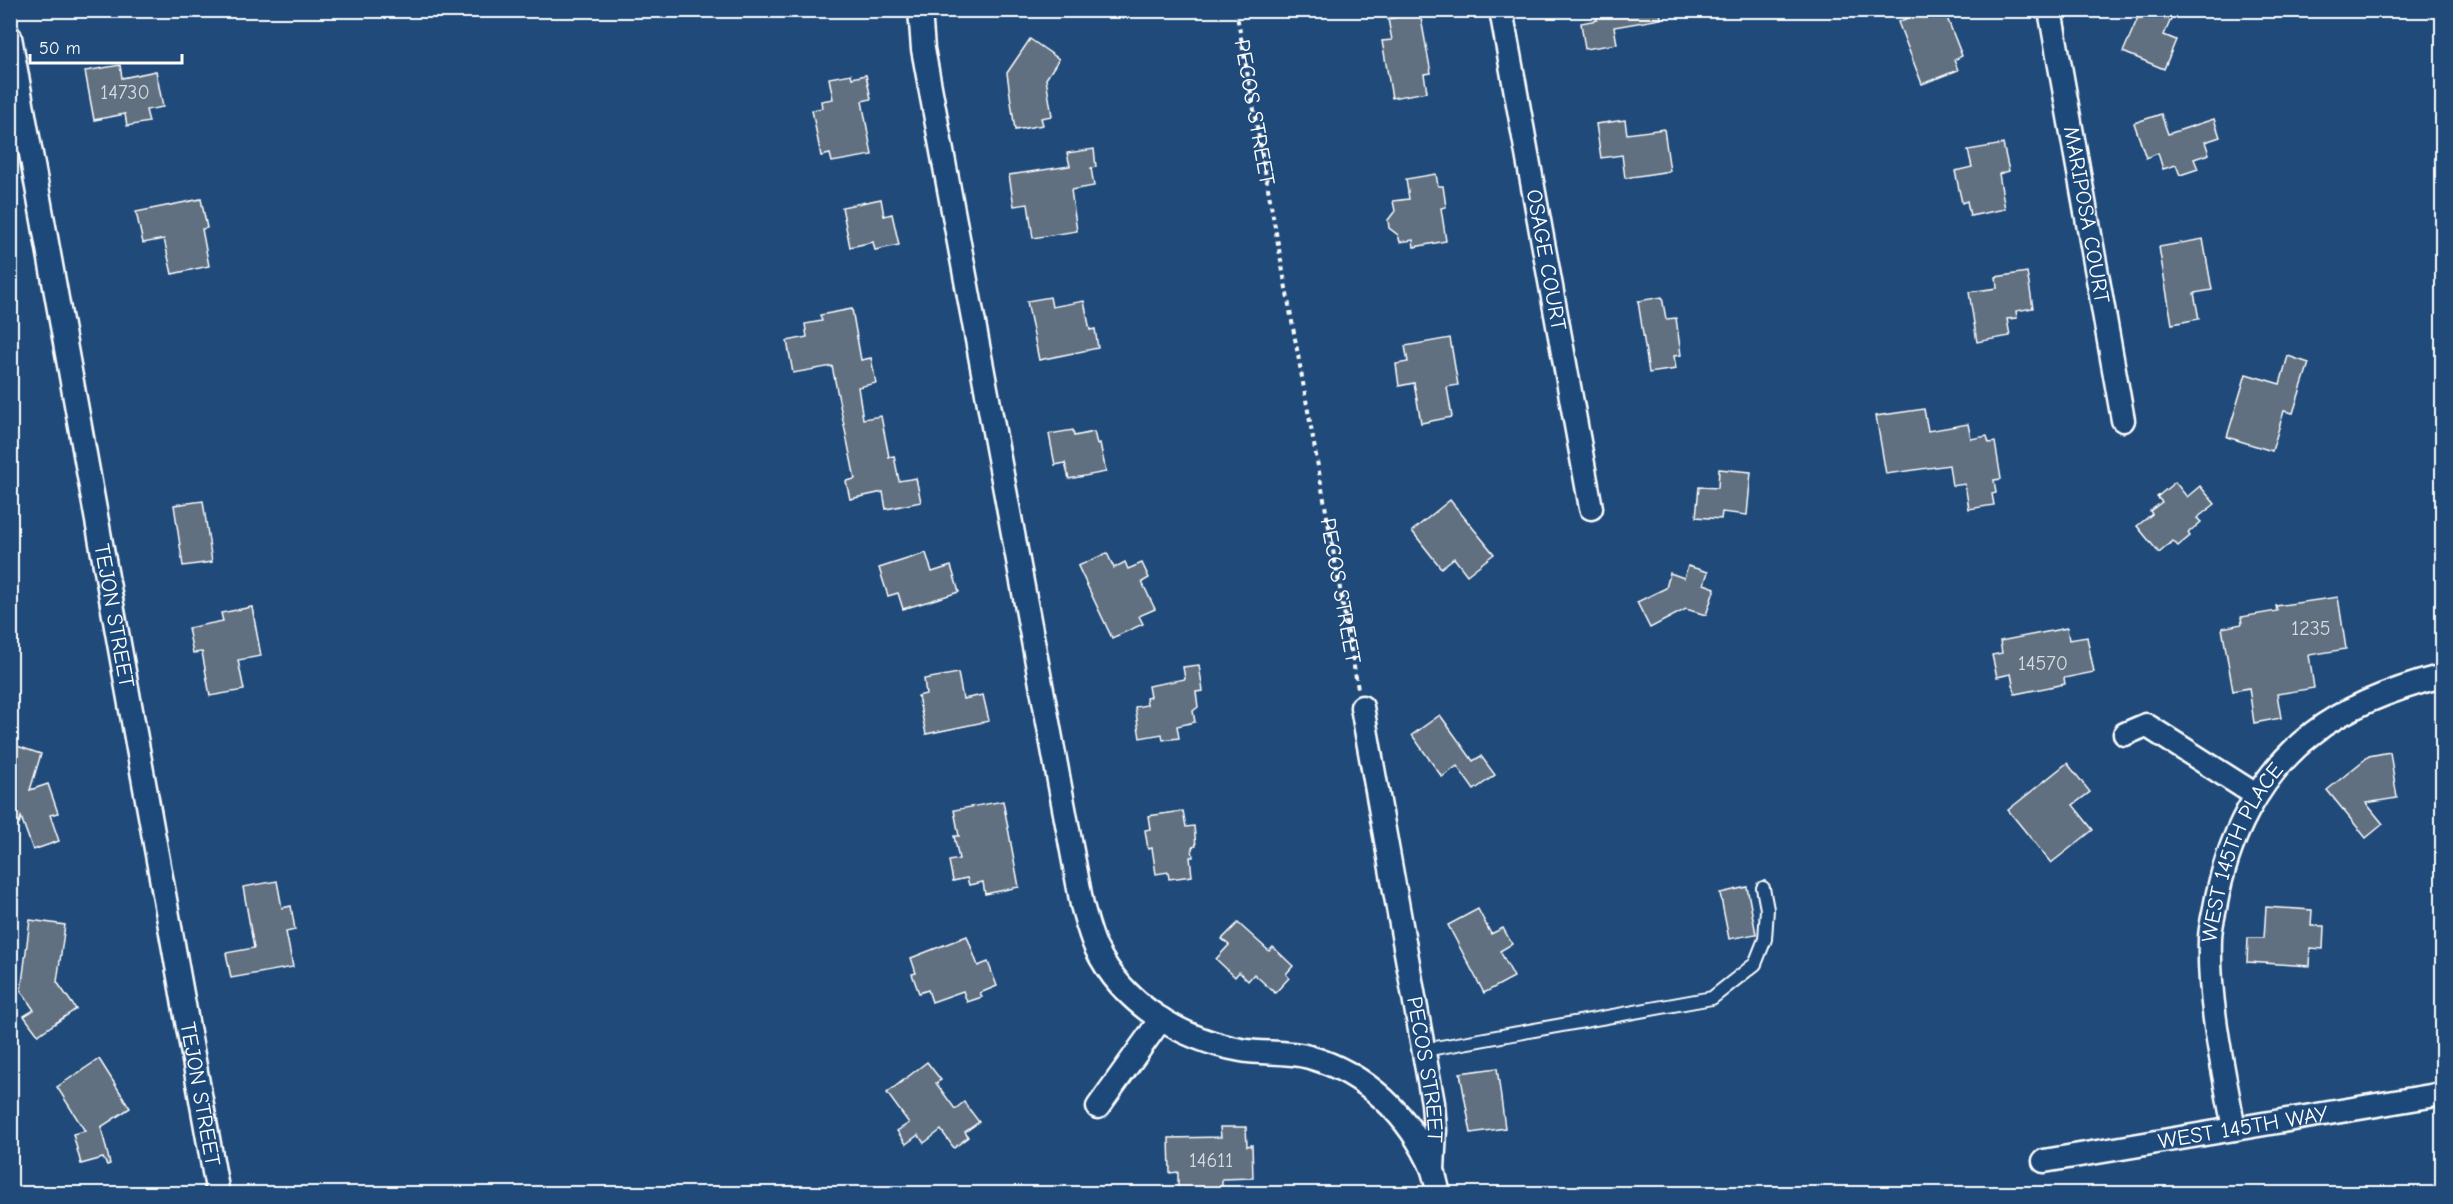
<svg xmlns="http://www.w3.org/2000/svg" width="2453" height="1204" font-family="'Comic Neue',sans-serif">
<rect width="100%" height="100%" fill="#1f4a7a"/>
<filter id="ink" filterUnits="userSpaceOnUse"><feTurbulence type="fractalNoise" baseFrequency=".0167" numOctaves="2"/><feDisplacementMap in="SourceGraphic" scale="12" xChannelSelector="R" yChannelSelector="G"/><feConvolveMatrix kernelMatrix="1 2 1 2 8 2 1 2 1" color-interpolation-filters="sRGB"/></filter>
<g filter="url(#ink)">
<g fill="#606f80" stroke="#fff" stroke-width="1.5">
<polygon points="1595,10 1660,10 1661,19 1614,27 1617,44 1585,49 1581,23 1597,20"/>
<polygon points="1915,10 1944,10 1962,56 1954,60 1958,70 1922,84 1898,22 1917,14"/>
<polygon points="2135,10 2175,10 2164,35 2176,40 2164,69 2123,52 2137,20"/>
<polygon points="1420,13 1431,73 1424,74 1427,92 1392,98 1382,41 1392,40 1388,19"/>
<polygon points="1030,39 1059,59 1046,79 1052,116 1041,118 1043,125 1015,130 1007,73"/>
<polygon points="120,65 122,78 156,71 163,107 146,110 149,122 127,126 125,114 94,120 85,71"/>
<polygon points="851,74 852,78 866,75 871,99 862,101 872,155 832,162 830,154 821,156 812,110 822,108 821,101 833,99 829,78"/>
<polygon points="2161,114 2168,134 2214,119 2220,137 2205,142 2209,154 2194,159 2198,169 2180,175 2176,165 2163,169 2158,153 2146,158 2134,123"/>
<polygon points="1625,120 1627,134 1664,129 1670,171 1625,178 1622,155 1601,158 1596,124"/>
<polygon points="2003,144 2009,171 1999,174 2005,209 1970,216 1967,201 1962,203 1955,171 1972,167 1968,150"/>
<polygon points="1094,149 1096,167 1091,168 1094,186 1071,190 1077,231 1033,238 1028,204 1014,206 1009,175 1070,166 1067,153"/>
<polygon points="1436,174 1438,186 1443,186 1446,207 1441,208 1446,241 1414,247 1413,240 1400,242 1398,235 1389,228 1388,220 1395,211 1393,201 1409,199 1406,179"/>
<polygon points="201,199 207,228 202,229 209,266 172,274 164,239 143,243 136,212"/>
<polygon points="881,199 884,216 892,214 899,245 875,250 873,242 850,247 842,207"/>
<polygon points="2203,239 2212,290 2194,293 2199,319 2172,324 2159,247"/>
<polygon points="2027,272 2033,308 2016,311 2017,318 2007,319 2010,336 1977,342 1969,292 1997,288 1996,277"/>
<polygon points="1050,297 1052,307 1084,301 1090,330 1095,329 1098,348 1039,360 1027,301"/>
<polygon points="1662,297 1666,319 1676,318 1681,355 1674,356 1676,369 1649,373 1638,301"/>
<polygon points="852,309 861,360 871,358 876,383 858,387 863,419 881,416 889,457 894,456 899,481 916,478 921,502 886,509 883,492 850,499 846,481 855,479 832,366 793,373 787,341 807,337 805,324 822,321 820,315"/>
<polygon points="1450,338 1458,385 1447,387 1452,417 1421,423 1414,383 1399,386 1396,364 1408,362 1405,346"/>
<polygon points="2288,356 2309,363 2293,413 2284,411 2272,451 2227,437 2246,374 2280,384"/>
<polygon points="1924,409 1928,431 1968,424 1971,439 1987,436 1989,443 1995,442 2001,479 1994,480 1996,493 1992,494 1994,505 1969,509 1965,484 1952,486 1949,465 1886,474 1876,416"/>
<polygon points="1073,430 1074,436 1094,432 1097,444 1100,443 1106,472 1069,479 1065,463 1055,465 1049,434"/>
<polygon points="1719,469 1751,472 1747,515 1722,512 1721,519 1696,517 1699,487 1718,488"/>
<polygon points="2175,482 2187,497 2200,486 2215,504 2197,518 2201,522 2188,533 2190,536 2178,546 2173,541 2159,553 2137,526 2152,514 2150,511 2162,502 2157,497"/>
<polygon points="1450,500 1494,554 1467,575 1454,558 1441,568 1412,531"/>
<polygon points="203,501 212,562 183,566 174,505"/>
<polygon points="926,553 932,572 951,566 959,592 903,609 898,593 888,596 879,568"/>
<polygon points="1107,553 1114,568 1125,562 1128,569 1142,563 1149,578 1142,582 1155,609 1139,616 1143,624 1112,638 1078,566"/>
<polygon points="1688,566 1708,572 1704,584 1715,588 1706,615 1686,609 1650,628 1637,602 1666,588 1670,573 1684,578"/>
<polygon points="2338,597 2346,649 2309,655 2314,688 2277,694 2281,718 2254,723 2249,688 2233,691 2222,628 2242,624 2241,617 2277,611 2276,606"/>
<polygon points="252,607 261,656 238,660 244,690 210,696 202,652 193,653 188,628 223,621 221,613"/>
<polygon points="2067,628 2069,640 2087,637 2094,672 2064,678 2065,684 2015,694 2011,674 1997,677 1992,655 2002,653 2000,641"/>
<polygon points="1199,665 1203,691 1196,692 1198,707 1193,711 1195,722 1177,726 1179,738 1163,740 1162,734 1140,738 1135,707 1147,705 1146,698 1150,697 1148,686 1185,679 1183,667"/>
<polygon points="958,673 963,699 983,695 989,721 926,734 918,696 926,694 924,679"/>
<polygon points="1440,715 1473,761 1481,756 1495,775 1474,790 1457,766 1442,777 1412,735"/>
<polygon points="17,746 41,754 30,790 48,784 58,813 50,815 59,841 33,850 21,817 19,824 10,799 10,766"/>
<polygon points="2390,752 2397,798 2366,803 2383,824 2366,838 2327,790 2369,756"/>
<polygon points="2067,763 2090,792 2073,805 2093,830 2051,863 2008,810"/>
<polygon points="1003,801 1019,887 985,894 983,882 969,885 967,878 953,881 949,861 959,859 954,836 959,836 954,810"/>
<polygon points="1183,811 1186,827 1194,826 1196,846 1192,847 1193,857 1190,857 1192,876 1169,879 1168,872 1156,874 1152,848 1148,849 1145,830 1150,829 1148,816"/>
<polygon points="277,881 282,908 291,906 295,930 286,932 293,967 231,978 226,953 254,948 243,887"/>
<polygon points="1747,887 1756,934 1729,939 1720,893"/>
<polygon points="2266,907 2312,910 2311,926 2324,926 2323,949 2310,948 2309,966 2247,962 2248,938 2264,938"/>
<polygon points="1478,909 1491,934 1503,928 1512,944 1500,951 1514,977 1484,993 1448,925"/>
<polygon points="30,920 65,925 57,982 76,1009 38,1035 24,1016 34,1010 21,991"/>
<polygon points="1238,923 1269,951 1273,947 1293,966 1286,974 1289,978 1275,993 1254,974 1248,981 1239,972 1235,977 1216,959 1229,945 1222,939"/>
<polygon points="967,936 978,966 988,962 997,986 980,993 982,997 967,1002 963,991 932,1002 928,990 919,993 912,974 916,973 911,958"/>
<polygon points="99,1059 130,1108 101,1127 110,1164 107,1165 103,1158 81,1164 73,1134 85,1131 57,1087"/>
<polygon points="927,1062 941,1080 936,1083 955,1109 964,1102 979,1122 965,1132 968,1137 954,1148 941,1130 924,1143 918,1135 906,1144 897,1131 909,1123 887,1093"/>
<polygon points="1497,1068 1505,1128 1471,1133 1460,1073"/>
<polygon points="1220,1127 1246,1127 1247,1146 1252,1145 1253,1178 1222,1179 1222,1187 1210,1188 1210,1191 1190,1192 1190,1188 1178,1188 1178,1172 1170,1173 1169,1138 1221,1137"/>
</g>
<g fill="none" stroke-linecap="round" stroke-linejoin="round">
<g stroke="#fff" stroke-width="16">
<polyline id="service" points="1424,1050 1712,998 1755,964 1765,939 1767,909 1763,888"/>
</g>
<g stroke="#fff" stroke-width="27">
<g id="minor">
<path d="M920 10 923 49 1082 905C1086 919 1090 935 1096 948 1123 1005 1182 1039 1241 1050 1263 1054 1287 1051 1309 1057 1366 1073 1410 1116 1433 1170"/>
<path id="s2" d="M1501 10 1591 508"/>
<path id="s3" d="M2050 10 2123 420"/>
<path id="s4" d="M10 37 218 1194"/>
<path id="s5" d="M1362 707 1433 1103 1435 1130 1433 1170 1439 1194"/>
<polyline points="2125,734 2146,725 2256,795"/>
<polyline points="1098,1107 1161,1019"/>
<path id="s6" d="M2234 1129C2223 1067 2208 1002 2210 939 2210 929 2213 918 2215 908 2227 839 2258 776 2313 733 2347 706 2401 687 2442 676"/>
<path id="s7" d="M2044 1161 2442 1094"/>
</g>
</g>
<path stroke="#fff" stroke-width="4" stroke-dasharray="4.5 4.5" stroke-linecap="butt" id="s1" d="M1236 10 1358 689"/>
<use href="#service" stroke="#1f4a7a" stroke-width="12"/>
<use href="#minor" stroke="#1f4a7a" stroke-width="22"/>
</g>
</g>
<g text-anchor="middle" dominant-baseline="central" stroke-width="5" stroke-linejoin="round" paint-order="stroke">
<g font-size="20" fill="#d7dbdf">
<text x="125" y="92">14730</text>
<text x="2311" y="628">1235</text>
<text x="2043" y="663">14570</text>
<text x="1211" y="1160">14611</text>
</g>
<g font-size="22" fill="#fff" stroke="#1f4a7a">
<text stroke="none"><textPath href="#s1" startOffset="104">PECOS STREET</textPath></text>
<text stroke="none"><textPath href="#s3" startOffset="208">MARIPOSA COURT</textPath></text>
<text stroke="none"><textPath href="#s2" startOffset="254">OSAGE COURT</textPath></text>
<text stroke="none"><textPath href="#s1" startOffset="590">PECOS STREET</textPath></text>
<text stroke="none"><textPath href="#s4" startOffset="588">TEJON STREET</textPath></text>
<text stroke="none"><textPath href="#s6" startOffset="285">WEST 145TH PLACE</textPath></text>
<text stroke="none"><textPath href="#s5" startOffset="368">PECOS STREET</textPath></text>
<text stroke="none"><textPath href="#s4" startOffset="1074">TEJON STREET</textPath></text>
<text stroke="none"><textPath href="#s7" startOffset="202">WEST 145TH WAY</textPath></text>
</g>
</g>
<rect width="2453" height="1204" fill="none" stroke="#1f4a7a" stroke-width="36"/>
<rect x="18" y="18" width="2417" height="1168" fill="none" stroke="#fff" stroke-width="2" filter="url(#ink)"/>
<path d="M30 54v9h152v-9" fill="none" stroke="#ffffff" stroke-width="3"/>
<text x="39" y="54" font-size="18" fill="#ffffff" stroke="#1f4a7a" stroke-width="4.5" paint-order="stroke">50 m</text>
</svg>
